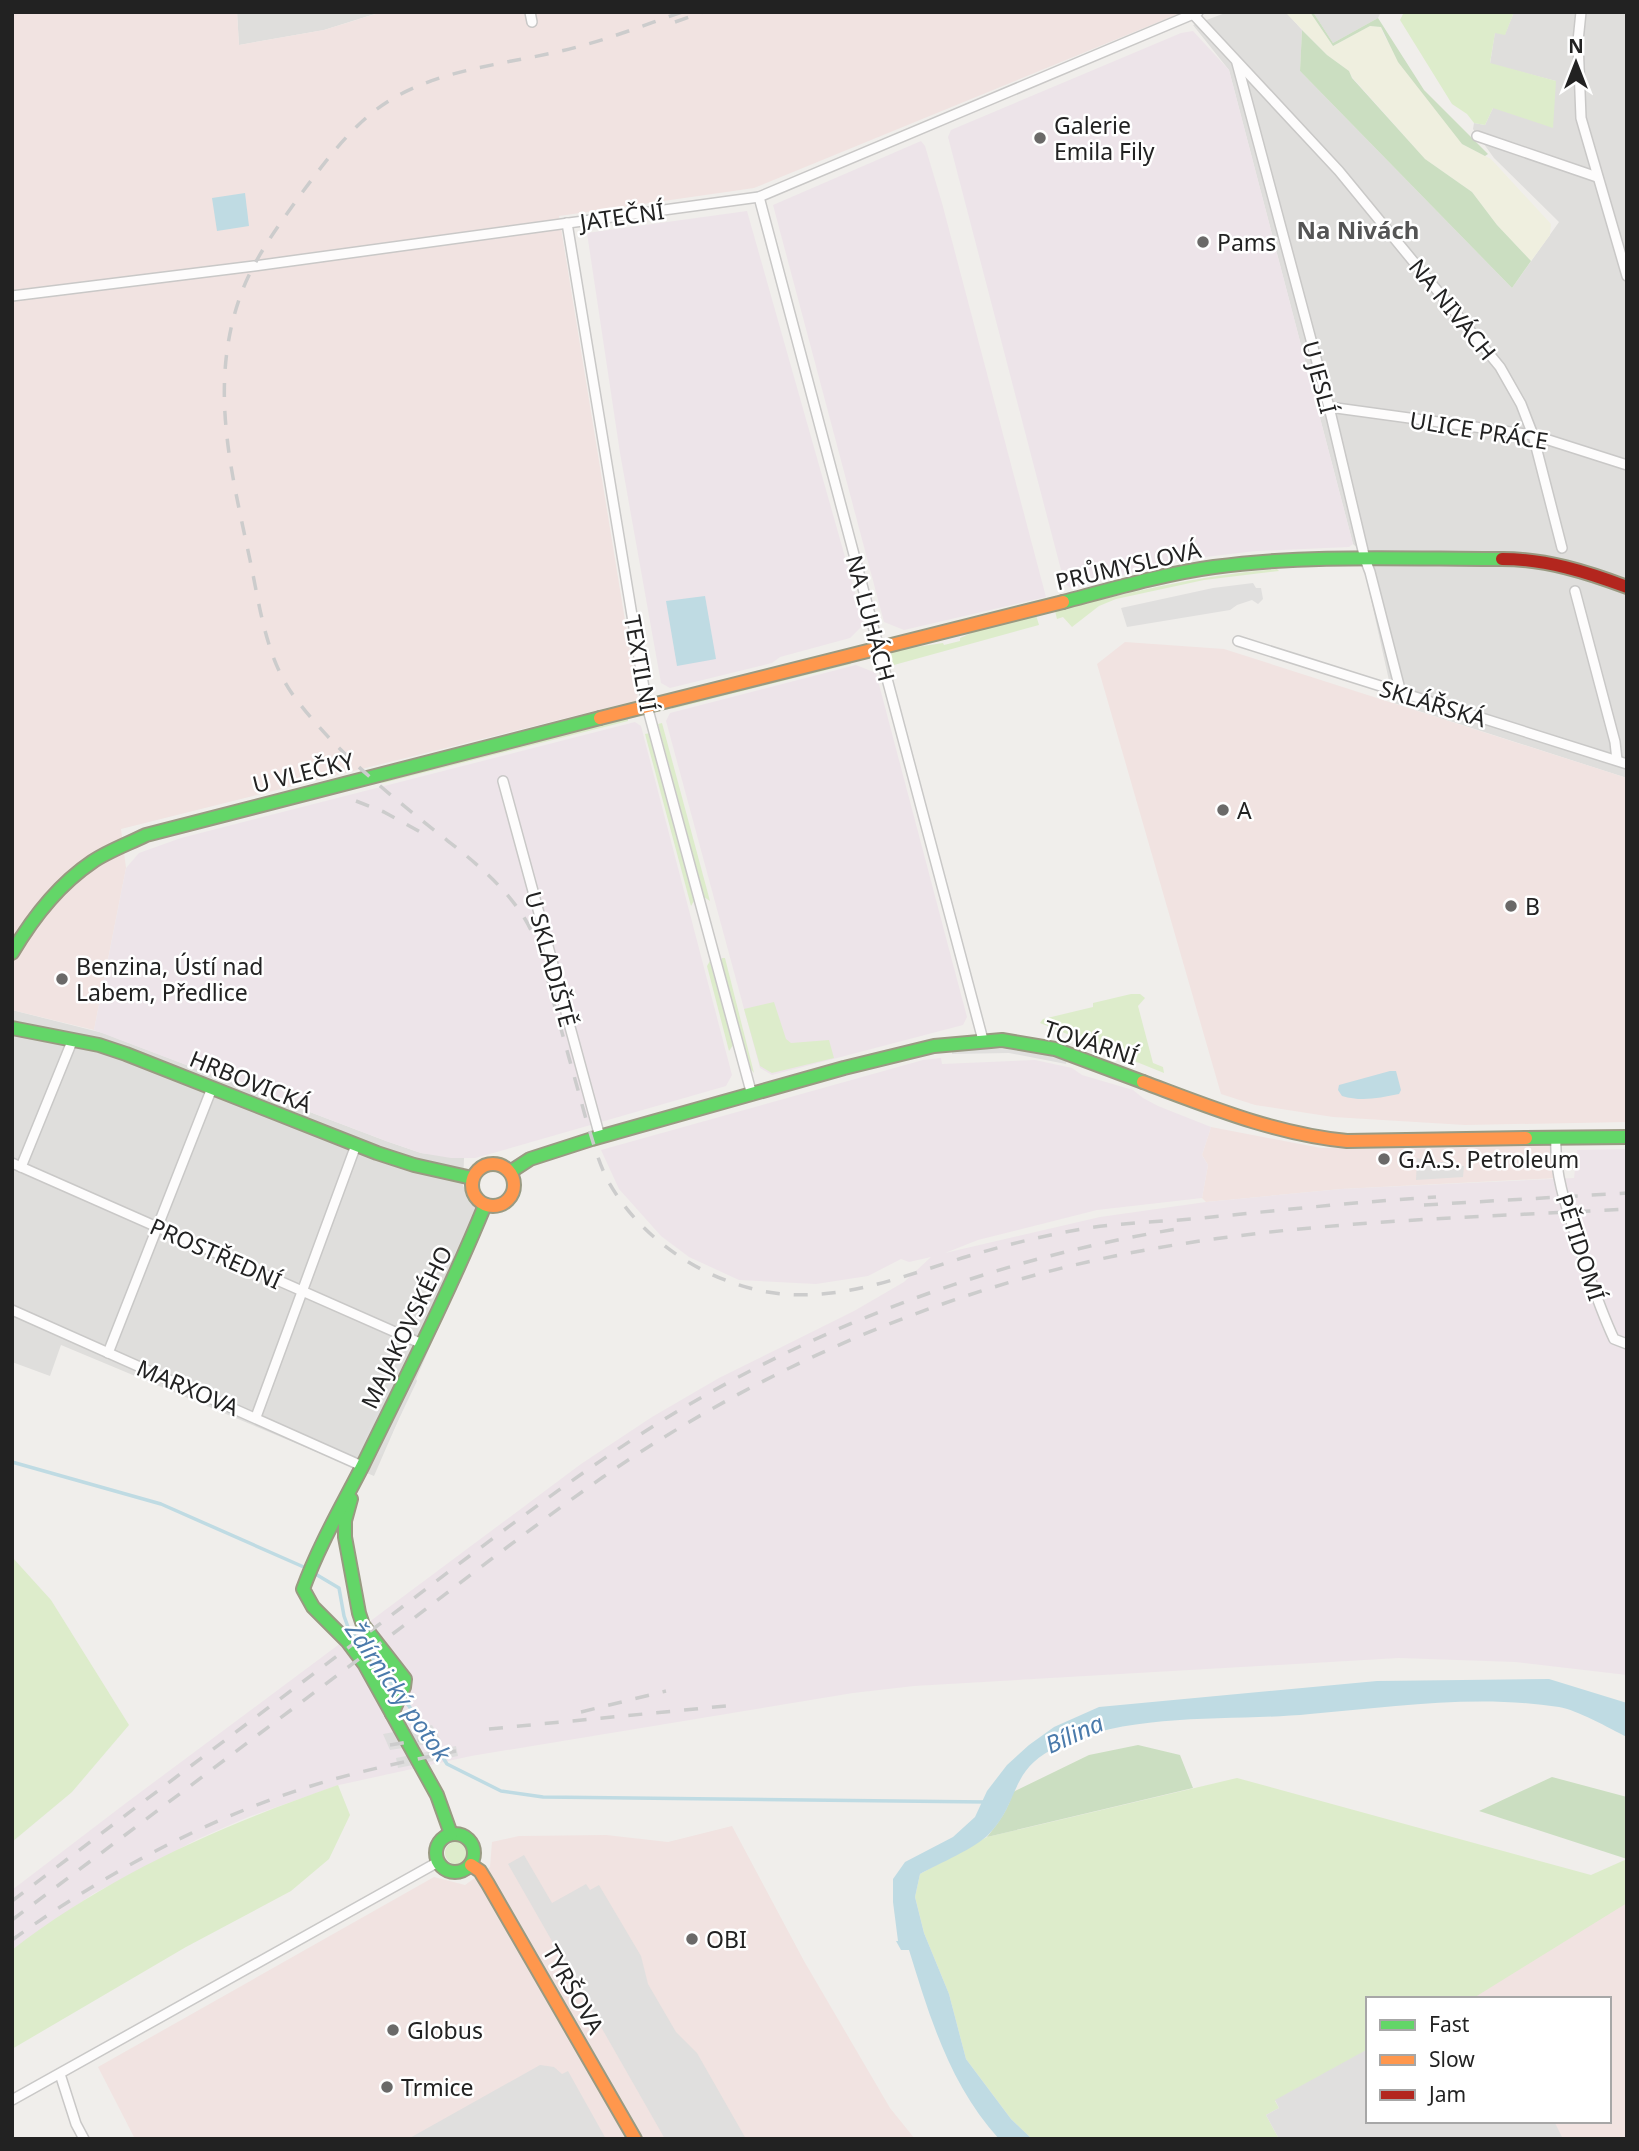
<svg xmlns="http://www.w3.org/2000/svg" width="1639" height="2151" font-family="'Noto Sans',sans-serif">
<rect width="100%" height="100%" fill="#f0eeeb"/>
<g fill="#dfdedc">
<polygon points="237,12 381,12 324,30 239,45"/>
<polygon points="1228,12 1286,12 1302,30 1300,71 1512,288 1559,222 1494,158 1473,129 1474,123 1485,125 1493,108 1556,81 1490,64 1495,32 1505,34 1514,12 1627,12 1627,778 1394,703 1360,550 1353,544 1229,70 1193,25"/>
<polygon points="1313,12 1381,12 1378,18 1333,43"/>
<polygon points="12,1010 103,1033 386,1141 421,1153 464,1158 463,1186 488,1213 374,1476 61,1345 50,1376 12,1362"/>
</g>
<g fill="#f1e3e1">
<polygon points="12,12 237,12 239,45 324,30 382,12 1176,12 1178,14 754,188 559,216 638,700 121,829 126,868 94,1030 12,1010"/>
<polygon points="1125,642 1224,649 1627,778 1627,1122 1465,1125 1333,1117 1255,1105 1221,1094 1097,664"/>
<polygon points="1211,1127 1321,1148 1551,1144 1557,1178 1341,1189 1206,1202 1202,1198 1208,1165 1202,1155"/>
<polygon points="732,1826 804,1961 890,2108 915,2139 135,2139 98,2067 434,1877 465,1885 490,1867 492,1842 519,1836 606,1835 668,1842"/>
<polygon points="1627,1898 1627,2139 1279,2139 1368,2121 1609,2121 1609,1999 1447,1999"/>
</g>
<g fill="#ede4e9">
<polygon points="1193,31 1229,70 1353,544 1349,547 1256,551 1180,560 1072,589 1065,584 1060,566 948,137 951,130 1181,33"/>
<polygon points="921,141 925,146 942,203 1046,597 904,630 884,622 773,205"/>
<polygon points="747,211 864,624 850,638 780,657 772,663 670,688 661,683 620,453 587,233"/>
<polygon points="856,665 876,673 967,1017 963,1025 772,1075 760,1068 666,721 670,713"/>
<polygon points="635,722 641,726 732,1075 726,1086 497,1152 475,1158 451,1158 421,1153 386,1141 94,1030 126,868 139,853 181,838"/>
<polygon points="941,1058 942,1064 1035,1060 1072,1068 1082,1075 1133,1090 1143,1098 1158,1106 1211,1127 1202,1155 1208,1165 1202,1198 1097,1210 978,1240 945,1253 1100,1217 1206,1202 1341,1189 1574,1178 1577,1150 1627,1149 1627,1675 1515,1662 1399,1658 914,1686 853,1693 471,1756 339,1785 248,1817 198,1839 93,1894 12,1950 12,1890 126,1803 581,1464 652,1417 719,1378 854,1311 904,1282 931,1257 909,1262 901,1259 868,1276 816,1284 739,1280 689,1257 661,1236 619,1189 601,1150 923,1060"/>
</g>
<polygon fill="#efefdf" points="1289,12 1310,12 1333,46 1370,26 1381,27 1384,36 1462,144 1491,159 1551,224 1550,235 1531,261 1497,225 1472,192 1425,159 1352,77 1349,71 1327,55 1287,14"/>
<g fill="#ddeccb">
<polygon points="1404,12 1514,12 1505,35 1495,33 1490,63 1556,81 1553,128 1493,108 1485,125 1474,123 1467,114 1452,104 1400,20"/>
<path d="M1345 551 1301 554 1117 582 1116 580C1192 558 1268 553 1345 551Z"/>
<path d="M1277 569 1279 571 1204 580 1116 599 1099 606 1072 627 1063 617 1057 619 1055 611C1128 592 1201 575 1277 569Z"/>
<polygon points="1036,615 1039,625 894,665 891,664 891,654 896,650 943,643 944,645 960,641 960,638 980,629"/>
<polygon points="851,661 851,664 672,709 671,706"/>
<polygon points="628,718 628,721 383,783 379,781"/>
<polygon points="662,723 710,901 704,897 658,724"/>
<polygon points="650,733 694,901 691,906 645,734"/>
<polygon points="722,958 725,958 754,1073 750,1068 721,961"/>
<polygon points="710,961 733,1045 729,1051 707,966"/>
<polygon points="1131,994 1140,994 1145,998 1138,1006 1153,1063 1163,1067 1164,1073 1040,1023 1043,1019 1093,1007 1093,1003"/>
<polygon points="774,1002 786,1039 791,1043 829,1040 834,1058 772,1073 760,1066 744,1009"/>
<polygon points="12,1557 51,1600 129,1725 72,1792 12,1842"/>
<polygon points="1237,1778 1591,1875 1627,1859 1627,1903 1472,1999 1368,1999 1368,2053 1275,2101 1279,2108 1266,2115 1279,2139 1032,2139 1011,2119 966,2059 949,1994 924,1933 915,1897 920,1874 987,1837"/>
<path d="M338 1785 350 1815 329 1859 291 1891 186 1947 12 2049V1950C110 1874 223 1825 338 1785Z"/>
<circle cx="456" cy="1853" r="11"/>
</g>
<g fill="#cbdec1">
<polygon points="1310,12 1313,12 1333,43 1378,18 1424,90 1488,154 1485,156 1462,144 1398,62 1381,27 1370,26 1333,46"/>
<polygon points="1302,30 1327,55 1349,71 1352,78 1425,159 1472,192 1497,225 1531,261 1512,288 1300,71"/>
<path d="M1138 1745 1180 1755 1193 1788 987 1837C999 1822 1008 1810 1013 1792L1089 1755Z"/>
<polygon points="1552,1777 1627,1797 1627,1859 1479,1811"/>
</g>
<g fill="#e0dfde">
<polygon points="1253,583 1256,588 1261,588 1263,599 1258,604 1252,600 1237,605 1230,610 1127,627 1121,608 1213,588"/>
<polygon points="973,1048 1025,1050 1067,1060 1066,1064 1009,1053 952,1054 952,1050"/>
<polygon points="1417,1158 1429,1162 1446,1162 1450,1166 1464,1166 1463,1177 1416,1180"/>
<polygon points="407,1354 362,1450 360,1447 402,1355"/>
<polygon points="414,1375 417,1381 382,1454 377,1455"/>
<polygon points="524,1855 552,1903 586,1884 590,1890 599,1885 641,1956 648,1984 676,2032 697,2053 746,2139 665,2139 508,1864"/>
<polygon points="1368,2049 1368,2121 1554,2121 1563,2139 1279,2139 1266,2115 1279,2108 1275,2100"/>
<polygon points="540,2065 554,2067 562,2074 568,2071 606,2139 408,2139"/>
</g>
<g fill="#bfdbe3">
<polygon points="245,193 249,226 217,231 212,198"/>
<polygon points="705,596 716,659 677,666 666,601"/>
<path d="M1390 1071H1396L1401 1090 1399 1094C1379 1098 1362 1102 1342 1096L1338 1090 1339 1085Z"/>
<path d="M1549 1679 1627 1703V1737C1609 1728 1577 1710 1559 1707 1476 1694 1392 1707 1310 1714 1229 1722 1135 1711 1059 1746 1008 1769 1021 1801 989 1834 976 1848 938 1864 920 1874L915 1897 924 1933 949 1994 966 2059 1011 2119 1032 2139H999C950 2085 930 2018 909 1950H901L896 1941H898L893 1902V1879L905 1862 953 1837 975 1817 987 1791 1007 1765 1029 1745 1054 1727 1099 1707 1377 1681Z"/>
</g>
<g fill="#dedddd">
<polygon points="432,1725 442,1742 390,1750 383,1734"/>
<polygon points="456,1746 458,1756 398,1768 396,1758"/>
</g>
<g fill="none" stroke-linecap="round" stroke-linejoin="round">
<g stroke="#bfdbe3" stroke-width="3.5">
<polyline points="12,1462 161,1504 306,1568"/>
<polyline points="312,1572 339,1588 344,1616 348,1627 398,1692"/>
<polyline points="403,1698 420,1721 447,1764 501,1791 543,1797 986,1802"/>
</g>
<g stroke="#c9c8c7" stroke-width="12">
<g id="street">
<polyline points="530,12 532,22"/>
<polyline points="1191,12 1339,171 1500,367 1521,404 1533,435 1562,548"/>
<polyline points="1581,12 1578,41 1581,118 1627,276"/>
<polyline points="1237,63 1329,407 1365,559 1370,572 1401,693"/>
<polyline points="1477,136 1597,177"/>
<polyline points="759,197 983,1040"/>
<polyline points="567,223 647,706 752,1095"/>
<polyline points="12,296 254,266 759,197 1198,12"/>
<polyline points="1329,407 1533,435 1627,465"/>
<polyline points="1575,591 1615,742 1617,760"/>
<polyline points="1238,641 1627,764"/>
<polyline points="503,781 600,1137"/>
<path d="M1556 1138C1554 1176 1568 1212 1580 1248 1590 1279 1600 1309 1614 1339L1627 1344"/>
<polyline points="12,1163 420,1343"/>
<polyline points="21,1167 73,1039"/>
<polyline points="12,1310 362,1466"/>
<polyline points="108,1353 212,1088"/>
<polyline points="256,1417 356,1145"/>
<polyline points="60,2074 76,2124 84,2139"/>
<polyline points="12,2100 438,1862"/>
</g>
</g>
<g stroke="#999a82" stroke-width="16">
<g id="fast">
<path d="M1063 602C1112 589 1163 574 1214 567 1309 554 1406 559 1502 559"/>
<path d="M12 953C32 919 58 885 92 862 108 851 128 844 146 835L600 718"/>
<polyline points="12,1028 99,1045 126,1054 377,1153 414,1165 472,1178"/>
<polyline points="1526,1138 1627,1137"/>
<polyline points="510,1172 530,1159 592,1139 844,1068 934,1046 1002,1040 1055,1049 1143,1082"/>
<polyline points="351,1499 345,1521 345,1537 359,1613 363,1625 405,1679 404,1687 392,1714"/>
<circle cx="455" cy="1853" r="19"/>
<path d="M451 1834 437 1795 365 1665 347 1641 313 1607 303 1589C319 1545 342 1506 363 1465 405 1379 449 1293 485 1205"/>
</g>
</g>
<g stroke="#999a82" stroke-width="16">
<g id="slow">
<polyline points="600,718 1063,602"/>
<path d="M1143 1082C1210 1107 1275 1134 1347 1141L1526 1138"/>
<circle cx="493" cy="1185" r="21"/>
<polyline points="471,1865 480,1871 488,1884 635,2139"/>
</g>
</g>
<g stroke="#999a82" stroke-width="16">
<path id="jam" d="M1502 559C1546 559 1587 572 1627 587"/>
</g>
<use href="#street" stroke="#fdfcfc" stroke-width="9"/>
<use href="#fast" stroke="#63d668" stroke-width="12"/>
<use href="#slow" stroke="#ff974d" stroke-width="12"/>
<use href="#jam" stroke="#b3261e" stroke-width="12"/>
<g stroke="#ccc" stroke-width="3.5" stroke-dasharray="14 14" stroke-linecap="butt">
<path d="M682 12C647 24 612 38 577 47 518 63 453 66 399 95 359 116 331 154 304 190 281 222 255 256 241 294 208 385 231 470 250 560 260 607 266 660 296 699 331 745 374 782 419 818 457 849 499 877 525 919 540 944 546 973 553 1000 564 1040 575 1079 586 1119 592 1138 597 1158 606 1177 632 1227 682 1266 736 1284 816 1311 886 1282 962 1258 1002 1246 1041 1236 1082 1229 1118 1223 1155 1222 1192 1219 1273 1211 1354 1202 1436 1197"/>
<polyline points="675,22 703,12"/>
<polyline points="356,801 384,812 426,835"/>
<polyline points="1424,1205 1627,1193"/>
<polyline points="581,1712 666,1691"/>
<polyline points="489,1729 726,1706"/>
<polyline points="390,1745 438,1737"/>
<path d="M12 1901C132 1810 252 1720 373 1629 465 1560 557 1487 655 1425 813 1327 993 1259 1177 1229"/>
<path d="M12 1920C143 1822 274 1722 406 1624 471 1575 536 1524 603 1477 735 1386 884 1316 1039 1274 1231 1222 1429 1220 1627 1209"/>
<path d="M12 1940C104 1874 203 1820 311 1786 359 1771 407 1761 456 1751"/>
</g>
</g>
<g fill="#6a6968" stroke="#fff" stroke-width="2.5">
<circle cx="1040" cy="138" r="7"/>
<circle cx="1203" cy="242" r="7"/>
<circle cx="1223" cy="810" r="7"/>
<circle cx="1511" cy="906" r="7"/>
<circle cx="62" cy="979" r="7"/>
<circle cx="1384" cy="1159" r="7"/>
<circle cx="692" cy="1939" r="7"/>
<circle cx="393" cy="2030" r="7"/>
<circle cx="387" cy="2087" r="7"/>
</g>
<g text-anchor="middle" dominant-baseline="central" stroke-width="5" stroke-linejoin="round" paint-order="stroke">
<g font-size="23" fill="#222" stroke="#fff" text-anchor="start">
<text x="1054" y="125">Galerie<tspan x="1054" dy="26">Emila Fily</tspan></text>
<text x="1217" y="242">Pams</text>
<text x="1237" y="810">A</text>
<text x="1525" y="906">B</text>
<text x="76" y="966">Benzina, Ústí nad<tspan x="76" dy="26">Labem, Předlice</tspan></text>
<text x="1398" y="1159">G.A.S. Petroleum</text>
<text x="706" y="1939">OBI</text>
<text x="407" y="2030">Globus</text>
<text x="401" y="2087">Trmice</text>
</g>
<g font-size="23" fill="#222" stroke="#fff">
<text transform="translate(622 216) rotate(-8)">JATEČNÍ</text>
<text transform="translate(1453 309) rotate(51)">NA NIVÁCH</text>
<text transform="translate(1320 377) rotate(75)">U JESLÍ</text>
<text transform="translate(1479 430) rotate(9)">ULICE PRÁCE</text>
<text transform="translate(1128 565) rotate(-13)">PRŮMYSLOVÁ</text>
<text transform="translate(871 618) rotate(75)">NA LUHÁCH</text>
<text transform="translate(641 663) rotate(80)">TEXTILNÍ</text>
<text transform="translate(1433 703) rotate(17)">SKLÁŘSKÁ</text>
<text transform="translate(303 772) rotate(-14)">U VLEČKY</text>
<text transform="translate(551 959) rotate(75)">U SKLADIŠTĚ</text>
<text transform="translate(1091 1042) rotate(18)">TOVÁRNÍ</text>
<text transform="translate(251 1081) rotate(22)">HRBOVICKÁ</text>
<text transform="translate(1581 1247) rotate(72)">PĚTIDOMÍ</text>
<text transform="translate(216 1253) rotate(24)">PROSTŘEDNÍ</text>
<text transform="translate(406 1327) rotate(-64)">MAJAKOVSKÉHO</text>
<text transform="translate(188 1387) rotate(23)">MARXOVA</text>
<text transform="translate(574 1989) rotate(60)">TYRŠOVA</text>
</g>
<g font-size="24" font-weight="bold" fill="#555" stroke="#fff">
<text x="1358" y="229">Na Nivách</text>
</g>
<g font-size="24" font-style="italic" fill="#4a7aab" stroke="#fff">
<text transform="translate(399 1691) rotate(55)">Ždírnický potok</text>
<text transform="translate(1074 1733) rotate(-24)">Bílina</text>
</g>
</g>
<rect width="1639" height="2151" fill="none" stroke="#222222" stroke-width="28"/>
<rect x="1366" y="1997" width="245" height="126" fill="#ffffff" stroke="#a7a7a7" stroke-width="2"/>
<rect x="1380" y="2020" width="35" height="10" fill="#63d668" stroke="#a7a7a7" stroke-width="2"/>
<text x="1429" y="2032" font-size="21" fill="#222222">Fast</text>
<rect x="1380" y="2055" width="35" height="10" fill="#ff974d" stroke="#a7a7a7" stroke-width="2"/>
<text x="1429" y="2067" font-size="21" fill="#222222">Slow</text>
<rect x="1380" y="2090" width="35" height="10" fill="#b3261e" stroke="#a7a7a7" stroke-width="2"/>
<text x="1429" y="2102" font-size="21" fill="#222222">Jam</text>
<g transform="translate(1576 63)" stroke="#ffffff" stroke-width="5" paint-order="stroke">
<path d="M0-5L12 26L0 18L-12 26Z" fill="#222222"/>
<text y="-10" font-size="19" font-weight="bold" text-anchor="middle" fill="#222222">N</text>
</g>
</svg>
